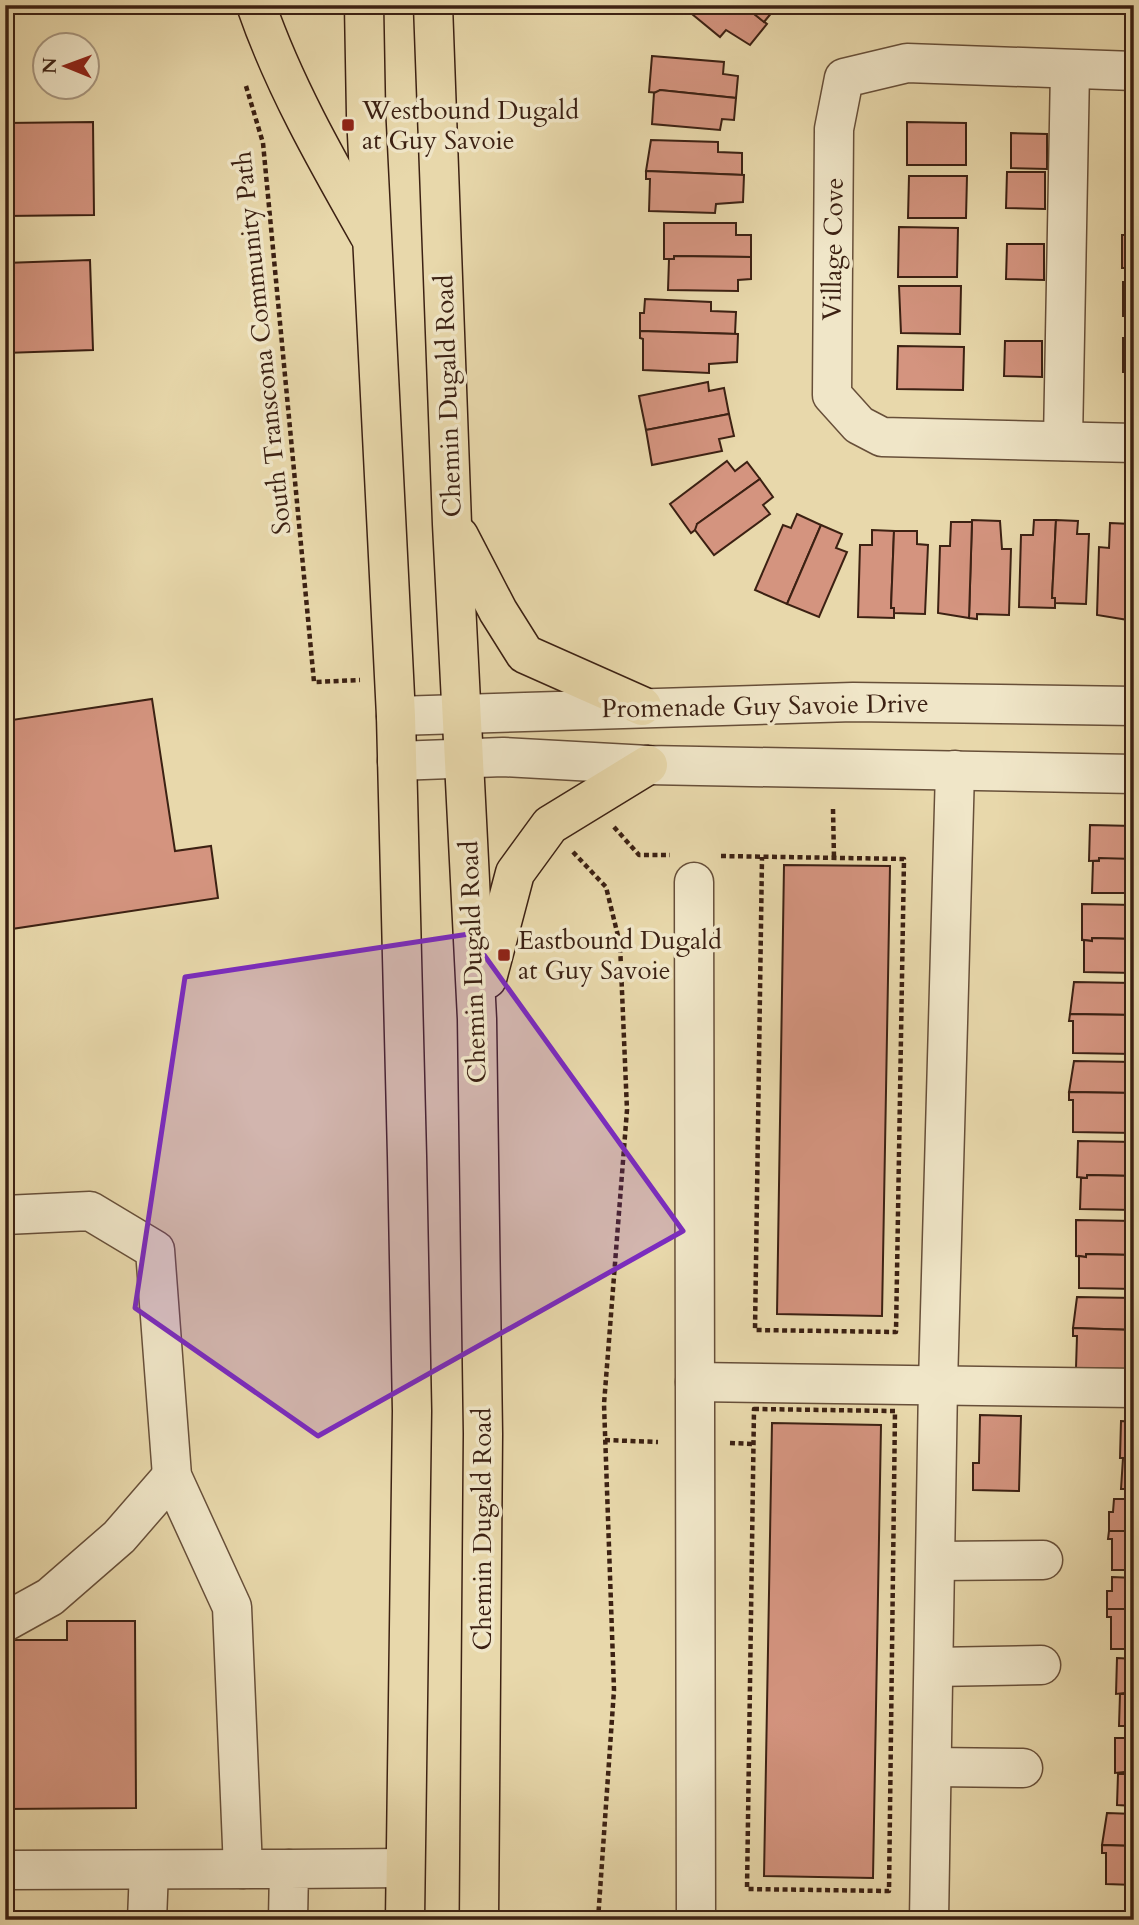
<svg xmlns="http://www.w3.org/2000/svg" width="1139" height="1925" font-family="Cardo,serif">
<rect width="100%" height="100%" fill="#e8d8ab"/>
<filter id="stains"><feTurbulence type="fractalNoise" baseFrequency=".00286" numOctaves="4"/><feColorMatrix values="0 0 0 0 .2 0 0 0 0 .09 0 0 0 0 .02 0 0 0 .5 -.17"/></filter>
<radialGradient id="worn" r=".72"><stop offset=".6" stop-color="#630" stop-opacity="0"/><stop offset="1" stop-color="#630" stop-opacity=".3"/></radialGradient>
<g fill="#d4947f" stroke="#3c2113" stroke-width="2">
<polygon points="681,5 743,5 767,24 750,45 726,30 720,37"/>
<polygon points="743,5 778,5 764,22"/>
<polygon points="652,56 724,62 723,74 738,76 736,98 660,90 659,93 649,92"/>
<polygon points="660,90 736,98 734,120 722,119 720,130 652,124 654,93"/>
<polygon points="93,122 94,215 5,216 5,123"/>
<polygon points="907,122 966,123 966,165 907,165"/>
<rect x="1126" y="124" width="8" height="34"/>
<polygon points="1011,133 1047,134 1047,169 1011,168"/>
<polygon points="651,140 718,142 718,152 742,153 742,175 646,171"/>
<polygon points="646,171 744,175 743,202 716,204 715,213 649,211 650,179 646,179"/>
<polygon points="1007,172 1045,172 1045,209 1006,208"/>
<polygon points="909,176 967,176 966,218 908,218"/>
<rect x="1125" y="180" width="9" height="33"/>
<polygon points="664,223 736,223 736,235 751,235 751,257 674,256 674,259 664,259"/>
<polygon points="899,227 958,228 957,277 898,277"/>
<rect x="1122" y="235" width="12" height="33"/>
<polygon points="1007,244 1044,244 1044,280 1006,279"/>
<polygon points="674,256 751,257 751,279 738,280 738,291 668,290 669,259 674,259"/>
<polygon points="90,260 93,350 5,353 5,263"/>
<rect x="1123" y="282" width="11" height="34"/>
<polygon points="899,286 961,286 960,334 901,333"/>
<polygon points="645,299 711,302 711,311 736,312 735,334 640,331 640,313 644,313"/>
<polygon points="640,331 738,334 737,362 709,364 709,373 643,370 643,339 640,338"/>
<rect x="1123" y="338" width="11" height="34"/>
<polygon points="1005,341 1042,341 1042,377 1004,376"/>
<polygon points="898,346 964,347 963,390 897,389"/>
<polygon points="708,382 709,391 724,388 729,414 646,430 639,396"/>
<polygon points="729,414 734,436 719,439 722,451 652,465 646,430"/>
<polygon points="727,461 735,471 747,462 760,479 697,524 699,527 691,533 670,504"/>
<polygon points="760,479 773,497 763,505 770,514 714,555 695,530 697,524"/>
<polygon points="797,514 821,525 787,604 755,590 783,525 791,528"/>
<polygon points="972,520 1000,521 1002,549 1011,549 1009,615 977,614 977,619 969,618"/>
<polygon points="1034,520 1056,520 1052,598 1055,598 1055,608 1019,607 1021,535 1033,535"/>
<polygon points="1056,520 1078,521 1077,534 1089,534 1086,604 1055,603 1055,598 1052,598"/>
<polygon points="1131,521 1134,521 1134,620 1128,620"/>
<polygon points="951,522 972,522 969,618 938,613 940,546 950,546"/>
<polygon points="1110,523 1131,524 1128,620 1097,615 1099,547 1109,548"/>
<polygon points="821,525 842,534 836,548 847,552 819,617 787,604"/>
<polygon points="872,530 894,531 891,608 894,608 894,618 858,617 860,545 872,545"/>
<polygon points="894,531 917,531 917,544 928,545 925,614 894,613 894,608 891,608"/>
<polygon points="152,699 175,851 211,846 218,898 5,930 5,721"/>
<polygon points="1090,825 1134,826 1134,859 1089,861"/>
<polygon points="1099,858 1134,859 1134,893 1092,893 1093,861 1099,861"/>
<polygon points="784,865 890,866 882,1316 777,1314"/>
<polygon points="1082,904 1134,905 1134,939 1092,938 1092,941 1082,940"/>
<polygon points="1092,938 1134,939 1134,973 1084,972 1084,940 1092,941"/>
<polygon points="1074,982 1134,983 1134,1015 1070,1014"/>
<polygon points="1070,1014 1134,1015 1134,1054 1073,1053 1073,1021 1069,1021"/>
<polygon points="1074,1061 1134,1062 1134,1093 1069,1092"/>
<polygon points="1069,1092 1134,1093 1134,1133 1073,1132 1073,1100 1069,1100"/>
<polygon points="1078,1141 1134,1142 1134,1176 1087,1175 1087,1178 1077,1177"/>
<polygon points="1087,1175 1134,1176 1134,1210 1080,1209 1081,1178 1087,1178"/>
<polygon points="1076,1220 1134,1221 1134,1255 1086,1254 1086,1257 1076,1256"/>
<polygon points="1086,1254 1134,1255 1134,1289 1079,1288 1079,1256 1086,1257"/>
<polygon points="1077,1297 1134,1298 1134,1330 1073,1328"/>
<polygon points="1073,1328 1134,1330 1134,1369 1076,1368 1077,1336 1073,1336"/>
<polygon points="980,1415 1021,1416 1019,1491 973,1490 973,1463 979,1463"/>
<polygon points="1121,1421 1134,1422 1134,1455 1131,1458 1120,1458"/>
<polygon points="772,1423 881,1425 873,1878 764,1876"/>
<polygon points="1131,1455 1134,1455 1134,1489 1121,1489 1123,1458 1131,1458"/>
<polygon points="1114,1499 1134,1499 1134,1531 1109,1531 1109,1512 1113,1512"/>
<polygon points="1109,1531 1134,1531 1134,1570 1112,1570 1112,1539 1108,1539"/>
<polygon points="1112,1577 1134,1578 1134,1609 1107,1609 1107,1591 1112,1591"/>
<polygon points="1107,1609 1134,1609 1134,1649 1111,1649 1111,1617 1107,1617"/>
<polygon points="67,1621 135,1621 136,1808 5,1809 5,1640 67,1640"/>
<polygon points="1117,1658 1134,1659 1134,1692 1116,1694"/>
<polygon points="1127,1691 1134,1692 1134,1726 1119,1726 1120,1694 1126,1694"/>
<polygon points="1115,1738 1134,1738 1134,1771 1115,1773"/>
<polygon points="1125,1771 1134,1771 1134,1806 1117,1805 1118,1774 1125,1774"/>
<polygon points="1107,1813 1134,1814 1134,1846 1102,1845"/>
<polygon points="1102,1845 1134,1846 1134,1885 1106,1884 1106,1853 1102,1853"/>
</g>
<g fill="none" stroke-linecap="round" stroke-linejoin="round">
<g stroke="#674f39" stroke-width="41">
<g id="minor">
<polyline points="1134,71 907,63 844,78 834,129 832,395 859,425 882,437 1134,443"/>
<polyline points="1063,441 1070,70"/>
<polyline points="396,716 853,702 1134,706"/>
<polyline points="397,761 503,757 648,765 1134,774"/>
<polyline points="694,882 696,1920"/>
<polyline points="5,1215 90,1211 155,1250 172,1476 232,1607 243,1869"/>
<polyline points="695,1382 1134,1388"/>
<polyline points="936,1561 1043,1560"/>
<polyline points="5,1622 50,1597 119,1537 172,1476"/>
<polyline points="934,1667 1041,1665"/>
<polyline points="932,1767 1023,1768"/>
<polyline points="5,1870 289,1869"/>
<polyline points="147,1920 149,1870"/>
<polyline points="288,1920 289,1869 405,1868"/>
<polyline points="929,1920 938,1384 955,770"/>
</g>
</g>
<g stroke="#3c2113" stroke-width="41">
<g id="major">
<path d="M256 5C284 86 327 161 369 235"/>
<polyline points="364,5 366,115 396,716 407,1156 412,1411 405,1920"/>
<polyline points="433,5 452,524 477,1019 483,1434 479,1920"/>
<polyline points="459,536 498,611 525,654 642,706"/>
<polyline points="487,979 515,873 550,825 648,765"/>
</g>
</g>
<g stroke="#3c2113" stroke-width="4.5" stroke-dasharray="5 3.5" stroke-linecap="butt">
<polyline points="246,86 263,143 314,682 360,680"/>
<polyline points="833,809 834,858"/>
<polyline points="614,827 639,855 670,855"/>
<polyline points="573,852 606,887 620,944 627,1110 604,1404 614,1690 598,1920"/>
<polyline points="721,856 904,859 896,1332 755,1330 762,857"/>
<polygon points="754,1409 895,1411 889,1891 747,1889"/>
<polyline points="605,1440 658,1442"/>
<polyline points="730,1443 753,1444"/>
</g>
<use href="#minor" stroke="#f0e6c8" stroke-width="38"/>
<use href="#major" stroke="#e8d8ab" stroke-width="38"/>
</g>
<path fill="#7b2cbf" fill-opacity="0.2" stroke="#7b2cbf" stroke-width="5" stroke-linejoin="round" d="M469 934 683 1231 318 1436 135 1308 185 977Z"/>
<g fill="#8f2418" stroke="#f0e6c8" stroke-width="2.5">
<rect x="341" y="118" width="14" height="14" rx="3.5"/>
<rect x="497" y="948" width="14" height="14" rx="3.5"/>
</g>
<g text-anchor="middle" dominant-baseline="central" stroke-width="7" stroke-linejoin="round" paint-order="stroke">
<g font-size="26" fill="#3c2113" stroke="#f0e6c8" text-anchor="start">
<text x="362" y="110">Westbound Dugald<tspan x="362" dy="30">at Guy Savoie</tspan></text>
<text x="518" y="940">Eastbound Dugald<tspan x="518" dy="30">at Guy Savoie</tspan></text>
</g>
<g font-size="26" fill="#3c2113" stroke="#f0e6c8">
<text transform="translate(833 249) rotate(-89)">Village Cove</text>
<text transform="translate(262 343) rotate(-96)">South Transcona Community Path</text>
<text transform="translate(448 396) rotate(-92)">Chemin Dugald Road</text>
<text transform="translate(765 706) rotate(-1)">Promenade Guy Savoie Drive</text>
<text transform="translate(473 962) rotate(-92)">Chemin Dugald Road</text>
<text transform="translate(482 1529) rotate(-90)">Chemin Dugald Road</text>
</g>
</g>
<rect width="1139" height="1925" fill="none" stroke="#e8d8ab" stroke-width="28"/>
<rect x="7" y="7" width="1125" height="1911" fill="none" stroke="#3c2113" stroke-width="3.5"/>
<rect x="14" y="14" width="1111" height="1897" fill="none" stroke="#3c2113" stroke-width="2"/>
<g transform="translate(66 66) rotate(271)"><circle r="33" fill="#f0e6c8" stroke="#a89780" stroke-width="2"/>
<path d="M0-5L12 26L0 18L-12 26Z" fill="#8f2418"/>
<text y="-10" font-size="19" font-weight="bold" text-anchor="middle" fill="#3c2113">N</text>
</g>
<rect width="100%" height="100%" filter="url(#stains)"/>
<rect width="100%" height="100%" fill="url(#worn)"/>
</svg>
